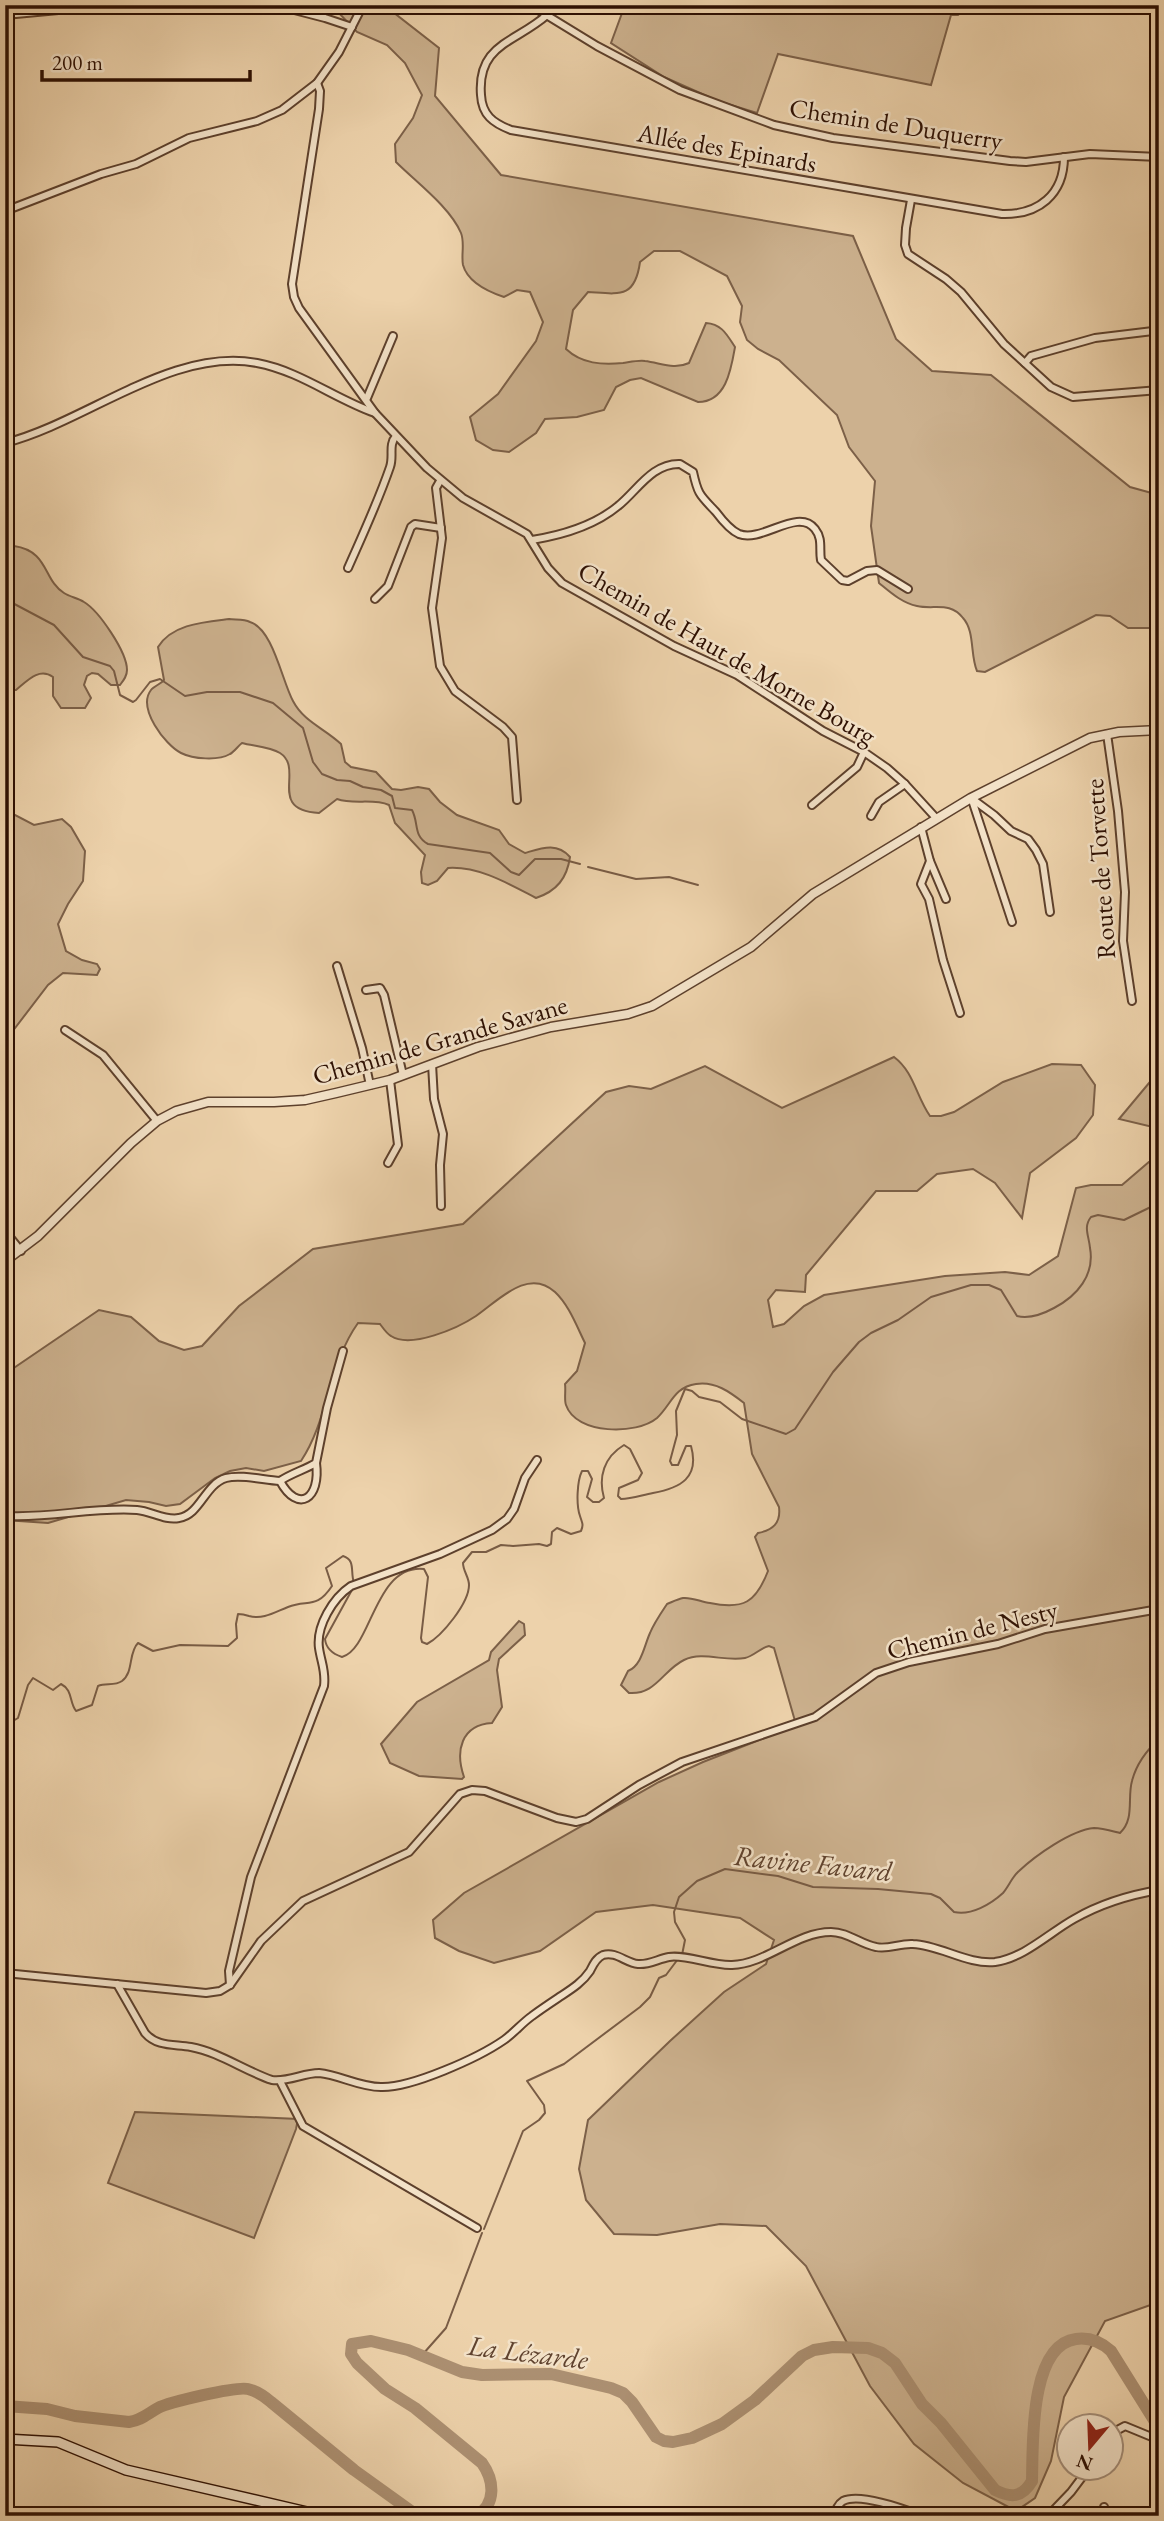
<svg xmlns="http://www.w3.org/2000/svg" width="1164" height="2521" font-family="'EB Garamond',serif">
<rect width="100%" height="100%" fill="#edd2ab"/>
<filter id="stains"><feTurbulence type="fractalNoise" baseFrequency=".00286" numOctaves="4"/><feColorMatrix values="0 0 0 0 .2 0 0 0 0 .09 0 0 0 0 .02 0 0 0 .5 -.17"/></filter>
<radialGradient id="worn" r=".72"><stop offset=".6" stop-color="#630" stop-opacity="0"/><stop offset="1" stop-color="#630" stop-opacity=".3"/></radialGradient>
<g fill="#ccb18e" stroke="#7c6048" stroke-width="2">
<path d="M334 5H390L393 12 439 48 435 96 501 175 853 236 896 339 932 371 991 375 1130 487 1159 495V628H1128L1110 616 1096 615 985 672 977 671C970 655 975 631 963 618 950 601 934 610 917 606 902 603 890 592 879 583L871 526 875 481 849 447 837 415 779 360 758 349 747 340 740 322 742 306 727 276 680 251H654L640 262C635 299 619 294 588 292L573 310 566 349C582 364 602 365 623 363 630 362 639 360 645 361 661 363 674 370 689 363L706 323C722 324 727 335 735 347 731 370 726 402 698 402L641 378 630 380 616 387 604 410 577 417 545 419 536 433 509 452 493 450 476 440 470 417 498 394 536 341 543 322 530 292 517 290 504 297C489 292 468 283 463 265 461 255 465 243 461 233 450 207 416 182 396 162L395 144 413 118 422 95 405 63 387 45 357 32 335 9Z"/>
<polygon points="625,5 968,5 958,15 951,15 931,85 778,54 757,113 718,101 664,77 611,43"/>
<path d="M14 546C49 551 43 580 64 593 70 597 78 598 84 602 99 611 127 652 127 670 127 676 124 680 120 685H111L98 674 92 673 87 676 84 685 91 698 85 708H61L53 696V677C39 667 27 681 16 690H5V548Z"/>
<path d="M229 619C235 620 244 619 250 622 273 629 282 681 293 701 304 722 324 728 341 744L345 762 351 767 376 772 392 789 401 790 418 787 429 789 440 802 457 815 499 830 509 844 525 853C542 848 557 842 570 857 567 878 557 891 536 898 509 884 479 866 448 868L437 881 428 885 422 883 421 872 425 855 395 823 389 805C373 798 354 805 337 799L319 813C266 810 305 769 280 753 270 747 253 746 242 743 238 746 234 752 230 754 218 761 193 759 181 753 165 745 137 708 151 690 154 686 161 684 164 680L158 647C172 624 204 622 229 619Z"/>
<polygon points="5,797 13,814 34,825 62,819 71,827 85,851 83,881 68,904 58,924 66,951 82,960 97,964 100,969 97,975 63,973 48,985 12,1032 5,1035"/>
<path d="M894 1057C914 1072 916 1096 930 1116H941L954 1112 1003 1082 1052 1064 1081 1065 1095 1085 1093 1115 1076 1138 1030 1173 1022 1218 995 1183 973 1169 937 1174 917 1191H876L806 1275 805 1292 776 1290 768 1300 773 1327 784 1324 804 1306 824 1295 945 1276 1005 1272 1029 1275 1058 1256 1076 1188 1091 1185H1122L1150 1161 1153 1127 1119 1119 1159 1071V2302L1105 2321 1064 2397 1051 2461 1035 2498 1016 2511 963 2483 914 2444 870 2386 806 2266 766 2226 720 2224 657 2235 614 2234 586 2200 579 2169 588 2120 670 2041 724 1992 766 1964 774 1940 740 1918 653 1905 596 1912 540 1951 494 1963 459 1951 435 1938 433 1920 464 1893 659 1782 703 1762 790 1728 795 1721 774 1648 769 1646C760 1648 754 1656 745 1658 725 1662 703 1651 684 1660 663 1670 656 1695 629 1693L621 1685 628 1671C642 1665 644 1646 650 1633 654 1623 661 1613 667 1604 672 1602 678 1599 683 1598 692 1597 701 1602 710 1603 744 1610 756 1602 768 1571L755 1537 758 1533C773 1530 781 1523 779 1507L752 1454 744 1403C730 1392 715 1381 696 1384 674 1387 671 1405 657 1418 637 1435 576 1435 566 1405 564 1400 566 1390 565 1384L577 1371 585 1343C577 1327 569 1305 555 1292 528 1267 498 1301 476 1316 458 1328 411 1349 391 1336 387 1334 383 1328 380 1324L358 1323C328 1365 329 1419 301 1461L264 1471 246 1468 230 1471 215 1478 180 1504 166 1506 149 1502 126 1500 48 1523 5 1520V1374L99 1310 131 1317 159 1341 184 1350 202 1346 239 1306 313 1249 463 1224 606 1092 629 1086 651 1089 705 1066 782 1108Z"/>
<path d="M519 1621 524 1624 525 1635 499 1659 497 1670 502 1707 492 1723C461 1725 455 1751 464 1777L462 1779 419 1776 390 1763 381 1744 417 1702 489 1660 491 1652Z"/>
<polygon points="135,2112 298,2119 296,2129 254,2238 108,2183"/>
</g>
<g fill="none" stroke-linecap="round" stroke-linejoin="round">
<g stroke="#795c45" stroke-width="2">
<path d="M5 599 54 625 83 657 110 666 114 671 120 695 133 702 136 700 150 682 160 679 185 696 207 692H240L273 703 303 728 313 762 322 774 337 780 350 781 363 787 381 790 392 796 395 808 412 810C419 823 413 836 428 844L490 853 511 872 519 875 535 859H561L580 864"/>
<polyline points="588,867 636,879 669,877 698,885"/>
<path d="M353 1588 325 1639C326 1649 333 1654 342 1657 372 1649 374 1564 424 1569L428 1577 421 1638 422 1642 427 1644C442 1636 469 1603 469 1585 469 1577 463 1571 463 1563L472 1552H486L501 1545 513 1546 539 1544 547 1546 551 1544 552 1532 557 1528 571 1534 581 1531C584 1524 582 1523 580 1516 576 1505 577 1481 582 1471H588L592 1479 587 1497 593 1502H599L604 1498C598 1477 604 1457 624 1445L630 1449 642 1473 638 1480 619 1488 618 1496 621 1499C632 1499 642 1495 653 1493 680 1488 700 1478 691 1446H686L678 1465H672L670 1461 677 1435 676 1411 685 1389 692 1391 699 1397 720 1402 742 1419 786 1434 795 1429 833 1372 859 1342 871 1333 898 1320 931 1297 971 1285H989L1001 1290 1017 1316C1029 1319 1043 1314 1054 1308 1077 1296 1095 1275 1090 1248 1089 1236 1083 1227 1091 1217L1098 1215 1124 1220 1159 1203"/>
<path d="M5 1714 13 1721 18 1718 28 1685 33 1678 53 1690 61 1684C73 1690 69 1702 76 1711L92 1705 98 1686C106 1683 115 1686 122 1681 134 1672 128 1653 138 1643L153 1651 180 1645 228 1646 237 1638 236 1624 238 1614C242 1614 246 1615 249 1616 263 1620 275 1612 288 1607 308 1599 316 1610 332 1586L326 1568 343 1556C356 1560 350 1572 354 1583"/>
<path d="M682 1955 685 1940 675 1922 674 1912 679 1897 697 1881 725 1869 778 1876 813 1887 878 1889 931 1894 940 1898 954 1912C971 1916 991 1904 1003 1893 1009 1886 1012 1877 1019 1871 1035 1856 1071 1830 1094 1828 1102 1828 1112 1831 1120 1833 1135 1819 1127 1798 1132 1781 1136 1765 1147 1750 1159 1739"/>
<polyline points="484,2229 523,2131 539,2120 545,2113 544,2105 527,2081 564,2064 640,2007 650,1997 659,1978 666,1975 678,1959"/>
<polyline points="423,2354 446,2328 482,2233"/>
</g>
<g stroke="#ac9072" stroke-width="12">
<path d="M5 2406 47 2409 75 2416 129 2422C142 2420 147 2414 158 2408 169 2402 237 2386 248 2389 257 2391 264 2396 271 2402L354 2470 418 2516"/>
<path d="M476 2516C497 2504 494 2480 482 2463L415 2408 385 2389 357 2363 351 2354 352 2344 371 2341 408 2350 462 2372 482 2375 551 2374 611 2388 623 2393 632 2402 656 2437 664 2441 673 2442 692 2438 722 2424 755 2400 802 2356 814 2350 833 2347 868 2348 882 2353 895 2363 922 2404 941 2423 995 2490C1011 2498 1022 2498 1032 2481 1033 2446 1029 2345 1076 2339 1090 2337 1101 2342 1111 2351L1159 2428"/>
</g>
<g stroke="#5d402c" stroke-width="10">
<g id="minor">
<polyline points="275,5 325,18 352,27"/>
<polyline points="530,5 597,46 680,90 774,125 833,138 1010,161 1026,162 1090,154 1159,157"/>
<polyline points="5,15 112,5"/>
<path d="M547 15C515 43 477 44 481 95 482 115 493 123 511 130L1002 214C1038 215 1064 195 1064 157"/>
<polyline points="317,83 320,91 319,109 292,284 294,297 299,308 375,413 427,468 463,498 527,534 548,568 562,583 674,646 737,675 823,731 864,752 887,768 905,784 936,818"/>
<polyline points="911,200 906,228 905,245 908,254 946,279 961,292 1004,344 1051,387 1073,397 1159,390"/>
<polyline points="5,211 101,174 136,164 189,138 257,121 282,110 317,83 339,52 363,5"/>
<polyline points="1025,363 1031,356 1095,338 1153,331"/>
<polyline points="367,398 393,336"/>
<path d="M5 443C87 422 172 347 257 363 300 371 335 399 375 413"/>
<polyline points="440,481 436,488 442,538 432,608 440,666 455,691 503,727 512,737 517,800"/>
<path d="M532 540C563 535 594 526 618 506 637 491 652 463 680 464L693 472C698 495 700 495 716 512 722 520 730 530 739 534 762 543 798 507 815 529 823 539 819 549 821 560L842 580 848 581 867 571 877 570 908 589"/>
<path d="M348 568C363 534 378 502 390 467 394 456 388 445 396 436"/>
<polyline points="375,599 388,586 411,527 415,524 441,528"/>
<polyline points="1107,734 1118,811 1125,892 1123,941 1132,1001"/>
<polyline points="971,798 994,815 1011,831 1028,839 1036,850 1043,864 1050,912"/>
<polyline points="972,800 1012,922"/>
<polyline points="812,805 857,767 864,752"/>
<polyline points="871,816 879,802 905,784"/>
<polyline points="921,827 930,861 921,884 929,899 943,960 960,1013"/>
<polyline points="930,861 946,899"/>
<polyline points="337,966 362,1048 370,1085"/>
<polyline points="366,990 380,988 384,995 403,1075"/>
<polyline points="65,1030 103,1055 157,1121"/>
<polyline points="432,1064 434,1099 443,1134 440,1165 441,1206"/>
<polyline points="388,1163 398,1145 390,1080"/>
<polyline points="5,1231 21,1251"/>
<path d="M280 1481C298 1514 321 1499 316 1463"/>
<path d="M5 1518 9 1516C52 1518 94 1507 137 1510 151 1511 165 1521 179 1518 200 1515 205 1484 226 1478 242 1474 263 1480 280 1481 292 1473 304 1470 316 1463L327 1408 343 1351"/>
<polyline points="5,1973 206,1993 220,1991 230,1985 261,1941 303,1901 409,1852 460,1794 472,1790 485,1791 557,1818 576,1822 587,1819 639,1785 682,1762 815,1717 876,1673 909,1662 998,1644 1045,1629 1159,1609"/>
<path d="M117 1984 145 2033C157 2047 174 2044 191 2047 219 2052 245 2071 272 2080 289 2082 303 2073 319 2073 340 2075 359 2087 381 2087 411 2088 478 2058 504 2040 514 2033 522 2023 532 2016 540 2010 549 2004 558 1998 570 1990 582 1983 590 1971 593 1965 596 1958 603 1955 616 1951 626 1963 638 1964 649 1965 658 1959 669 1957 685 1954 713 1966 732 1965 766 1964 796 1932 831 1932 848 1932 860 1944 876 1947 888 1950 900 1943 913 1944 940 1945 968 1965 995 1962 1024 1958 1049 1933 1074 1919 1100 1904 1129 1895 1159 1890"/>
<path d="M230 1985 229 1971 251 1877 324 1686C326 1671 321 1662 319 1648 316 1626 333 1598 351 1586L440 1554 492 1530 507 1519 514 1509 525 1478 537 1460"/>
<polyline points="280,2081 303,2126 477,2228"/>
<polyline points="1112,2433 1125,2426 1159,2440"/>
<path d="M834 2516C836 2510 838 2504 843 2501 859 2493 901 2508 917 2514"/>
<polyline points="1048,2516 1071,2492 1089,2468"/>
<polyline points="1102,2516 1104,2507"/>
</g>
</g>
<g stroke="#5d402c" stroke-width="11">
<polyline id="tertiary" points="5,1261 38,1236 131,1143 157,1121 176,1111 208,1102 274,1102 305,1100 336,1093 390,1080 478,1047 551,1027 628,1014 652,1006 751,947 813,894 971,798 1090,738 1119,732 1159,730"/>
</g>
<g stroke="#2d0f02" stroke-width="12">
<polyline id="secondary" points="5,2439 58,2442 126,2470 324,2516"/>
</g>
<use href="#minor" stroke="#f3e2c8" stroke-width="6"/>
<use href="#tertiary" stroke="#f3e2c8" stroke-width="8"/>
<use href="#secondary" stroke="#f3e2c8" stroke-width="9"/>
</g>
<g text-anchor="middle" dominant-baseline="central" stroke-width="5" stroke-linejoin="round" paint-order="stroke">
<g font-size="26" fill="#2d0f02" stroke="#f3e2c8">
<text transform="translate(896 124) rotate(9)">Chemin de Duquerry</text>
<text transform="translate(727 148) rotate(10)">Allée des Epinards</text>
<text transform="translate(727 653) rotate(30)">Chemin de Haut de Morne Bourg</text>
<text transform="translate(1100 869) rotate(-94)">Route de Torvette</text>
<text transform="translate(440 1040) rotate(-16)">Chemin de Grande Savane</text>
<text transform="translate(972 1630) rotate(-14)">Chemin de Nesty</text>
</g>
<g font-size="28" font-style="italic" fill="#60432f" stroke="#f3e2c8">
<text transform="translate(813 1863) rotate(6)">Ravine Favard</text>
<text transform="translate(528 2352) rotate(7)">La Lézarde</text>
</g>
</g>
<rect width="1164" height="2521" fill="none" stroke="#edd2ab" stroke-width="28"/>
<rect x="7" y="7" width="1150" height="2507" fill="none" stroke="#2d0f02" stroke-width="3.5"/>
<rect x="14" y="14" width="1136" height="2493" fill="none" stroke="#2d0f02" stroke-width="2"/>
<g transform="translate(1090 2447) rotate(199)"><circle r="33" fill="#f3e2c8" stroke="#a48e79" stroke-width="2"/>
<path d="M0-5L12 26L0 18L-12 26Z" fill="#8f2418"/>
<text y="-10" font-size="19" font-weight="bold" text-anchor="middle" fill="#2d0f02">N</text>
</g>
<path d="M42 70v10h208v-10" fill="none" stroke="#2d0f02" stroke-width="3.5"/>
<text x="52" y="70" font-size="21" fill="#2d0f02" stroke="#f3e2c8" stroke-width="5" paint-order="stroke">200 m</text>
<rect width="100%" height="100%" filter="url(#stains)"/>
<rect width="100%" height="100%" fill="url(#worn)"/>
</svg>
